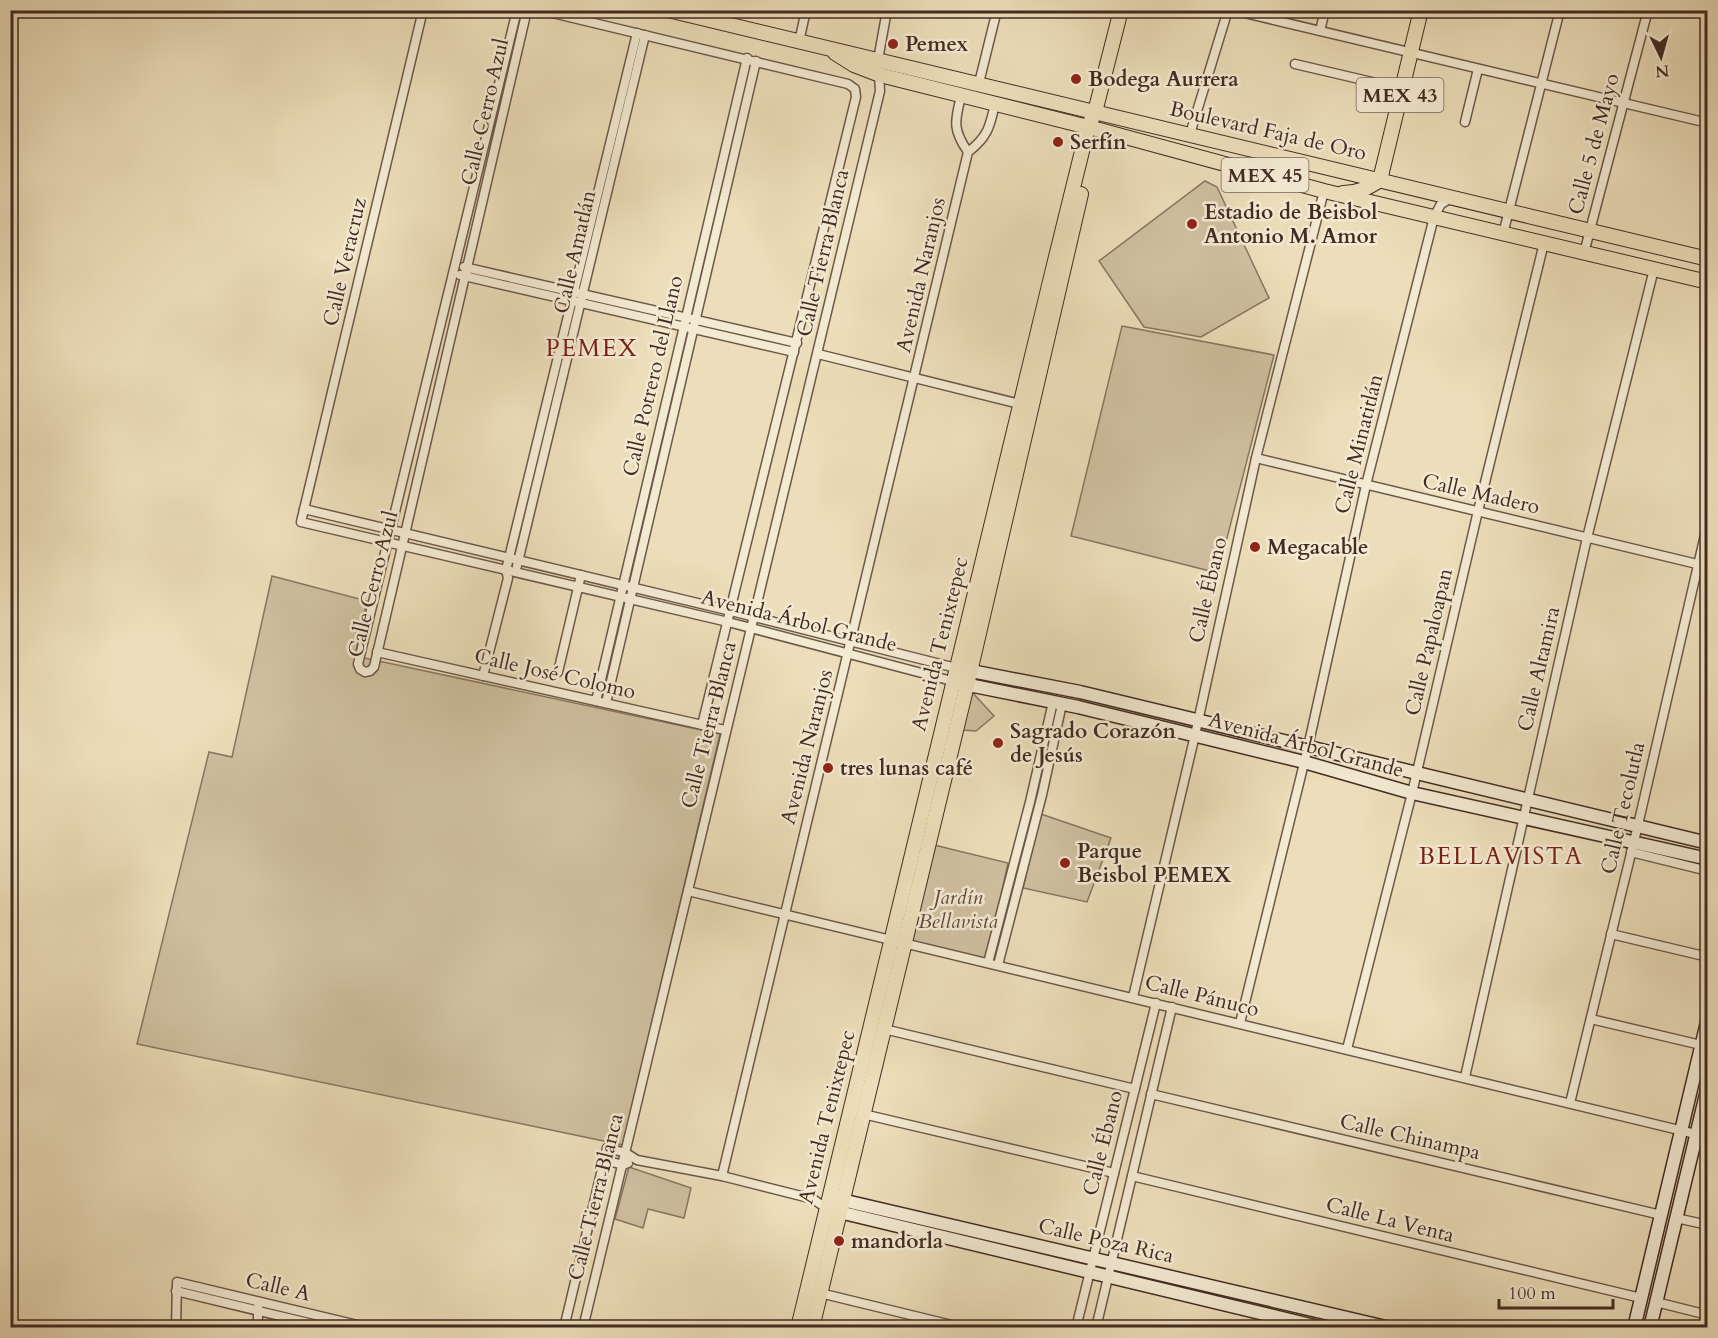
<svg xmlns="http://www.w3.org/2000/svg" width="1718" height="1338" font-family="Cardo,serif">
<rect width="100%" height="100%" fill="#ecdeba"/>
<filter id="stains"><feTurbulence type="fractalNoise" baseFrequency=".00333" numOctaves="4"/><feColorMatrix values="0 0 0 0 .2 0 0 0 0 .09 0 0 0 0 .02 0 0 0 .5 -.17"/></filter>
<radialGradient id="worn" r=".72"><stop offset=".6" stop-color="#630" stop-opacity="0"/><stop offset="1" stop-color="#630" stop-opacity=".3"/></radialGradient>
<g fill="#cfc0a0" stroke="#887662" stroke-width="1.5">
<polygon points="1205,181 1217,187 1269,298 1201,337 1144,327 1099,261"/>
<polygon points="1122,326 1274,355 1218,573 1071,536"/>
<polygon points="272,576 367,601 355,656 720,734 623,1145 137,1044 209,752 232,757"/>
<polygon points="971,691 994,716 976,731 962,730"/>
<polygon points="1041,814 1111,838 1087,902 1023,888"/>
<polygon points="934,845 1008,863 987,960 909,941"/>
<polygon points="629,1167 691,1188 684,1218 648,1209 643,1228 615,1219"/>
</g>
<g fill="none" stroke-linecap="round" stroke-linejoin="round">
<g stroke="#6c5849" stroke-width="11">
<g id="street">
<polyline points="423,10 301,522 728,622 952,681"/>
<polyline points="517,10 358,664 360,669 365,672 370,671 374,667 527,10"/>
<polyline points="540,10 848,84 855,89 856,97 702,725"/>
<polyline points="1232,10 1708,123"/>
<polyline points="723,23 726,10"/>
<polyline points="1320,31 1325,10"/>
<polyline points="799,42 806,10"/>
<polyline points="1295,64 1402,89"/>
<polyline points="978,87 997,10"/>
<path d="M961 96C955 121 952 129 968 152"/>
<polyline points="1465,122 1478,69"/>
<polyline points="1190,134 1228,10"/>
<polyline points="1503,234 1560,10"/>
<polyline points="1584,253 1648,10"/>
<polyline points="464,267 797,343"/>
<polyline points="460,275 794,352"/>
<polyline points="818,354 1024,405"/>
<polyline points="1256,458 1697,564"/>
<polyline points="304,509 731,611 956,668"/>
<polyline points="517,566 645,35"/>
<polyline points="377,652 725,730"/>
<polyline points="558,672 581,575"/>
<polyline points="483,676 508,578 506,570 637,33"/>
<polyline points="596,701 747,58"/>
<polyline points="606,703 756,61"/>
<polyline points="1631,852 1708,871"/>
<polyline points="688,891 1708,1137"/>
<polyline points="1611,934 1708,957"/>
<polyline points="988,963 1030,802 1053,702"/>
<polyline points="998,965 1042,795 1062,704"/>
<polyline points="1133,997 1195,735 1256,458 1324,191"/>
<polyline points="1591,1019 1701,1045"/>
<polyline points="1240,1023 1308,747 1366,485 1434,217 1441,204 1451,198"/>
<polyline points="884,1029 1135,1089"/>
<polyline points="1347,1049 1412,793 1478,511 1544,243"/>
<polyline points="1465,1077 1587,538 1654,269"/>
<polyline points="1151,1094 1661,1215"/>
<polyline points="1570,1103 1638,825 1708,522"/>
<polyline points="863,1114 1114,1173"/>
<polyline points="605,1160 623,1165 628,1163"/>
<path d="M722 1176 968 152C988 137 990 126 995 104"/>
<polyline points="1132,1176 1641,1298"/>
<polyline points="1676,1218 1708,1225"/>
<polyline points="176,1291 330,1328"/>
<polyline points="820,1293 964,1328"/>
<polyline points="1656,1302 1708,1315"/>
<polyline points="176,1328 177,1282 370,1328"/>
<polyline points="258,1328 258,1307"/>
<polyline points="564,1328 607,1148 626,1153 637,1160 722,1176 813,1199 826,1208"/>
<polyline points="583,1328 880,91 878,60 887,10"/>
<polyline points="1076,1328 1156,1003"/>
<polyline points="1096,1328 1172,1007"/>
</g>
</g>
<g stroke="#422b23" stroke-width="15">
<g id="secondary">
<polyline points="961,669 1080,692 1708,843"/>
<polyline points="959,683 1078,707 1304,762 1412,793 1708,859"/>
<polyline points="833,1198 1390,1328"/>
<polyline points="831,1210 1323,1328"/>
<polyline points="1634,1328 1708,1018"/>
<polyline points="1650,1328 1708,1086"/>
</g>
</g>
<g stroke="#422b23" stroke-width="16">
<g id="primary">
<polyline points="668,10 1708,259"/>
<polyline points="835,53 854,65 880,75 1096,129 1324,191 1708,282"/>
<path d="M1343 193C1358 193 1368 188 1380 180L1421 10"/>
<polyline points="798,1328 1052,273 1088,127 1095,112 1121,10"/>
<polyline points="812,1328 967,685 1081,194"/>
</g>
</g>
<use href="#street" stroke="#f3ead2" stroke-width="8"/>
<use href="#secondary" stroke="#f3ead2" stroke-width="12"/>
<use href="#primary" stroke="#ecdeba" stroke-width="14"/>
</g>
<g fill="#8f2418" stroke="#f3ead2" stroke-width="2">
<circle cx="893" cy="44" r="6"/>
<circle cx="1076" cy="79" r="6"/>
<circle cx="1058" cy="142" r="6"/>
<circle cx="1192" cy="224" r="6"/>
<circle cx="1255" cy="547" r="6"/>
<circle cx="998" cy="743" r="6"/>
<circle cx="828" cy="768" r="6"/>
<circle cx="1065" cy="863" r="6"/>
<circle cx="839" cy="1241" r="6"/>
</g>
<g text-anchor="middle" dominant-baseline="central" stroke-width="5" stroke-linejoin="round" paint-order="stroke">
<g fill="#f3ead2" stroke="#776458" stroke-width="1.5">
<rect x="1356.5" y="78" width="87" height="34" rx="4.5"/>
<rect x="1221.5" y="158" width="87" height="34" rx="4.5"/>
</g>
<g font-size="20" font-weight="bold" fill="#422b23">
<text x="1400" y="95">MEX 43</text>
<text x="1265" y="175">MEX 45</text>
</g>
<g font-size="21" font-weight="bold" fill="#422b23" stroke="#f3ead2" text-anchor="start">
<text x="905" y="44">Pemex</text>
<text x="1088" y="79">Bodega Aurrera</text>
<text x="1070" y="142">Serfín</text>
<text x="1204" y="212">Estadio de Beisbol<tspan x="1204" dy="24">Antonio M. Amor</tspan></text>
<text x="1267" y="547">Megacable</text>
<text x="1010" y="731">Sagrado Corazón<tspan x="1010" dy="24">de Jesús</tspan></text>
<text x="840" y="768">tres lunas café</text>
<text x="1077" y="851">Parque<tspan x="1077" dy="24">Beisbol PEMEX</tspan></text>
<text x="851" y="1241">mandorla</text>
</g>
<g font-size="21" fill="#422b23" stroke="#f3ead2">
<text transform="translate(485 112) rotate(-77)">Calle Cerro Azul</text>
<text transform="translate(1268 131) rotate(13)">Boulevard Faja de Oro</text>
<text transform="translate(1594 144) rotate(-75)">Calle 5 de Mayo</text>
<text transform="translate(575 252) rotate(-77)">Calle Amatlán</text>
<text transform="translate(823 253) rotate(-77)">Calle Tierra Blanca</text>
<text transform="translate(345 262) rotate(-77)">Calle Veracruz</text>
<text transform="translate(921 275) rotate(-77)">Avenida Naranjos</text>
<text transform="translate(653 376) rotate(-77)">Calle Potrero del Llano</text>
<text transform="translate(1359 444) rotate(-76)">Calle Minatitlán</text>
<text transform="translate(1481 494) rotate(13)">Calle Madero</text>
<text transform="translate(373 584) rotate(-76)">Calle Cerro Azul</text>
<text transform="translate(1208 590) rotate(-77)">Calle Ébano</text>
<text transform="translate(799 621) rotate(14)">Avenida Árbol Grande</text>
<text transform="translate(1429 642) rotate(-77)">Calle Papaloapan</text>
<text transform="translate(940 644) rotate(-76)">Avenida Tenixtepec</text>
<text transform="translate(1539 669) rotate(-77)">Calle Altamira</text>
<text transform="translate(555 674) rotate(13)">Calle José Colomo</text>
<text transform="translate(709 725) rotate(-76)">Calle Tierra Blanca</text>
<text transform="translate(1306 745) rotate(15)">Avenida Árbol Grande</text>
<text transform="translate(807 747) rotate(-76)">Avenida Naranjos</text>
<text transform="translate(1623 808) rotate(-77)">Calle Tecolutla</text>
<text transform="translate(1202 996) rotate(14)">Calle Pánuco</text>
<text transform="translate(827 1117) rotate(-76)">Avenida Tenixtepec</text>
<text transform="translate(1410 1137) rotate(13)">Calle Chinampa</text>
<text transform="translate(1103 1143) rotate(-76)">Calle Ébano</text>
<text transform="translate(596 1197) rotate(-76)">Calle Tierra Blanca</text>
<text transform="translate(1390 1220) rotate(14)">Calle La Venta</text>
<text transform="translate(1106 1241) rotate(13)">Calle Poza Rica</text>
<text transform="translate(278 1287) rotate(13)">Calle A</text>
</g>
<g font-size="21" font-style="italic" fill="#5e493c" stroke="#f3ead2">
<text x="958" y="897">Jardín<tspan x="958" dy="24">Bellavista</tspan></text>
</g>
<g font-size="24" letter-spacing="1.5" fill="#7a1f14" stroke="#f3ead2">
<text x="592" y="348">PEMEX</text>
<text x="1501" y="856">BELLAVISTA</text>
</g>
</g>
<rect width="1718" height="1338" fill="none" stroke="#ecdeba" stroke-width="36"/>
<rect x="12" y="12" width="1694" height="1314" fill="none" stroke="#422b23" stroke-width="3"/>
<rect x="18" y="18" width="1682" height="1302" fill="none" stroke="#422b23" stroke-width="1.5"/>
<g transform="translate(1661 57) rotate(175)" stroke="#f3ead2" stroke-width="4.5" paint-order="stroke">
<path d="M0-4.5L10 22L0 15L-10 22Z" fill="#422b23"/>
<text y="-9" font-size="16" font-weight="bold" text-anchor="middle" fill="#422b23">N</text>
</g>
<path d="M1499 1299v9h114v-9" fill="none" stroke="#422b23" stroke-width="3"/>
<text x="1508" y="1299" font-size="18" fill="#422b23" stroke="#f3ead2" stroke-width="4.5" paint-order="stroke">100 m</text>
<rect width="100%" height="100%" filter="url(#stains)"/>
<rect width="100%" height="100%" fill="url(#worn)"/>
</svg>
